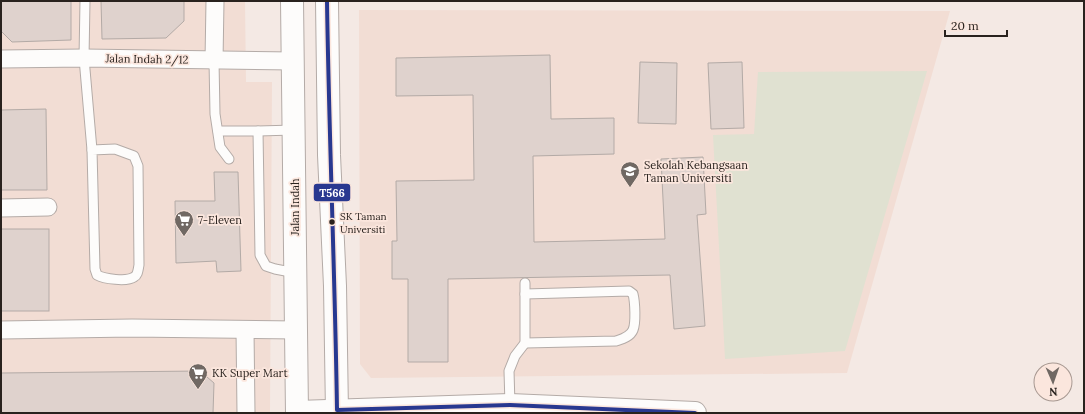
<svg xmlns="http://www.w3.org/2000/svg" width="1085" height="414" font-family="Lora,serif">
<rect width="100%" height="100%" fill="#f4e9e4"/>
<g fill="#f2ddd4">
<polygon points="1,1 245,1 246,82 272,82 270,413 1,413"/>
<polygon points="359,10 950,11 847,373 371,378 360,364"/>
</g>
<polygon fill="#e0e1d1" points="927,71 845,351 725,359 713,135 754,134 758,72"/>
<g fill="#dfd2cd" stroke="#b3aaa6">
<polygon points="1,1 71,1 71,40 12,42 1,31"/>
<polygon points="101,1 184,1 184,21 166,38 102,39"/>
<polygon points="550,55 551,119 614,118 614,154 533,156 534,242 665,239 661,159 703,157 706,214 697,215 705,326 674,329 670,275 448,279 448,362 408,362 408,279 392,279 392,241 397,241 396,181 474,180 473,95 396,96 396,58"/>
<polygon points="640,62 677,63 676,124 638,123"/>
<polygon points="742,62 744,128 711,129 708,63"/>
<polygon points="46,109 47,190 1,190 1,110"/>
<polygon points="214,172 238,172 241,271 217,272 216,261 176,263 175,201 215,201"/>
<rect x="1" y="229" width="48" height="82"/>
<polygon points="200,371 214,383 213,413 1,413 1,373"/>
</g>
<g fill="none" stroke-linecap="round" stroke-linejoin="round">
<g stroke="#b4aba7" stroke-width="11">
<g id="lane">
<polyline points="85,1 84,58 92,150"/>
<polyline points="214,61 215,114 220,147 229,159"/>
<polyline points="218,131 258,131 260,255 266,266 275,269 296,273"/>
<polyline points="258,131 294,130"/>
<path d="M115 149 134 156 138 166 139 265C138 270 138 275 134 277 127 282 104 279 97 275L95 269 92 150Z"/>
<path d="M525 343 616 341C622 339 630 337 633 330 636 323 635 302 633 294L629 291 525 294"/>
<polyline points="510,405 509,371 515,356 525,343 525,283"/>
</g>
</g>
<g stroke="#b4aba7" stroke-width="19">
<g id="street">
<polyline points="1,59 84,58 293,61"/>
<polyline points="214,61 215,1"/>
<polyline points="1,208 48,207"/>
<polyline points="1,330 132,328 297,330"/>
<polyline points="245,330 246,413"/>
</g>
</g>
<g stroke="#b4aba7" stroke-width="24">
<g id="secondary">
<polyline points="292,1 297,413"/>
<polyline points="327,1 329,155 335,286 337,413"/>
<polyline points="297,412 510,405 695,413"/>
</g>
</g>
<use href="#lane" stroke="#fdfcfb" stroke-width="9"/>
<use href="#street" stroke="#fdfcfb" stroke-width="17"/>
<use href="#secondary" stroke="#fdfcfb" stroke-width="22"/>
<g stroke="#fbe6dd" stroke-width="7">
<path id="bus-1" d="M327 1C329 137 335 274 337 410L510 405 695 413"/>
</g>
<use href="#bus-1" stroke="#283890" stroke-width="4"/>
</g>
<defs>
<g id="school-pin" transform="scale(1)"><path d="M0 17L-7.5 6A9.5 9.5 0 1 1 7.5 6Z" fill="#706863" stroke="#fbe6dd"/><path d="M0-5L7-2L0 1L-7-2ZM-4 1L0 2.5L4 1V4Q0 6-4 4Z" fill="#fff"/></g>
<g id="supermarket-pin" transform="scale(1)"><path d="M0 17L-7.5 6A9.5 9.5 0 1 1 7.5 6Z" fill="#706863" stroke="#fbe6dd"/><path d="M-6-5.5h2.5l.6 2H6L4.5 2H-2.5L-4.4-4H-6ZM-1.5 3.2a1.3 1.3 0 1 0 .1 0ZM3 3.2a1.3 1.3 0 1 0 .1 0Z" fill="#fff"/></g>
</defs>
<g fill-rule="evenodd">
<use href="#school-pin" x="630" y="171"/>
<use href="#supermarket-pin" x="184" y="220"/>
<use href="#supermarket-pin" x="198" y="373"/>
</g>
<circle fill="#29221e" stroke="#fbe6dd" stroke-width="1.5" cx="332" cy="222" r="3.5"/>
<g text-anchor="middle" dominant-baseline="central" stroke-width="3.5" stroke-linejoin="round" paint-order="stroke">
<g font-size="10" fill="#29221e" stroke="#fbe6dd" text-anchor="start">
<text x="340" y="216">SK Taman<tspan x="340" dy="13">Universiti</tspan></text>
</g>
<g font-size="11" fill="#29221e" stroke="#fbe6dd">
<text transform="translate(147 59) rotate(1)">Jalan Indah 2/12</text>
<text transform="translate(295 207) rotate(-90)">Jalan Indah</text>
</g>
<g font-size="11" fill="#29221e" stroke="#fbe6dd" text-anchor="start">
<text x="644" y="165">Sekolah Kebangsaan<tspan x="644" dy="13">Taman Universiti</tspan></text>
<text x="198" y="220">7-Eleven</text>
<text x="212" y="373">KK Super Mart</text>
</g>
</g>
<rect stroke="#fbe6dd" stroke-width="1.5" x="313" y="183" width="38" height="19" rx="4" fill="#283890"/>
<g font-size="11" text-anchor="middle" font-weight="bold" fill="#fff">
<text x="332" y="197">T566</text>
</g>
<rect width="1085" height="414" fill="none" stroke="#29221e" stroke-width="4"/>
<g transform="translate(1053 382) rotate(178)"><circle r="19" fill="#fbe6dd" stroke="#a79891"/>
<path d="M0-3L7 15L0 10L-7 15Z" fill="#706863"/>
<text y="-6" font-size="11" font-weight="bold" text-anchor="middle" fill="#29221e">N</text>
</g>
<path d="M945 30v6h62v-6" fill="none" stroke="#29221e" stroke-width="2"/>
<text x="951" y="30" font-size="12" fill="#29221e" stroke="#fbe6dd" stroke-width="3" paint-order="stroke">20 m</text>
</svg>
